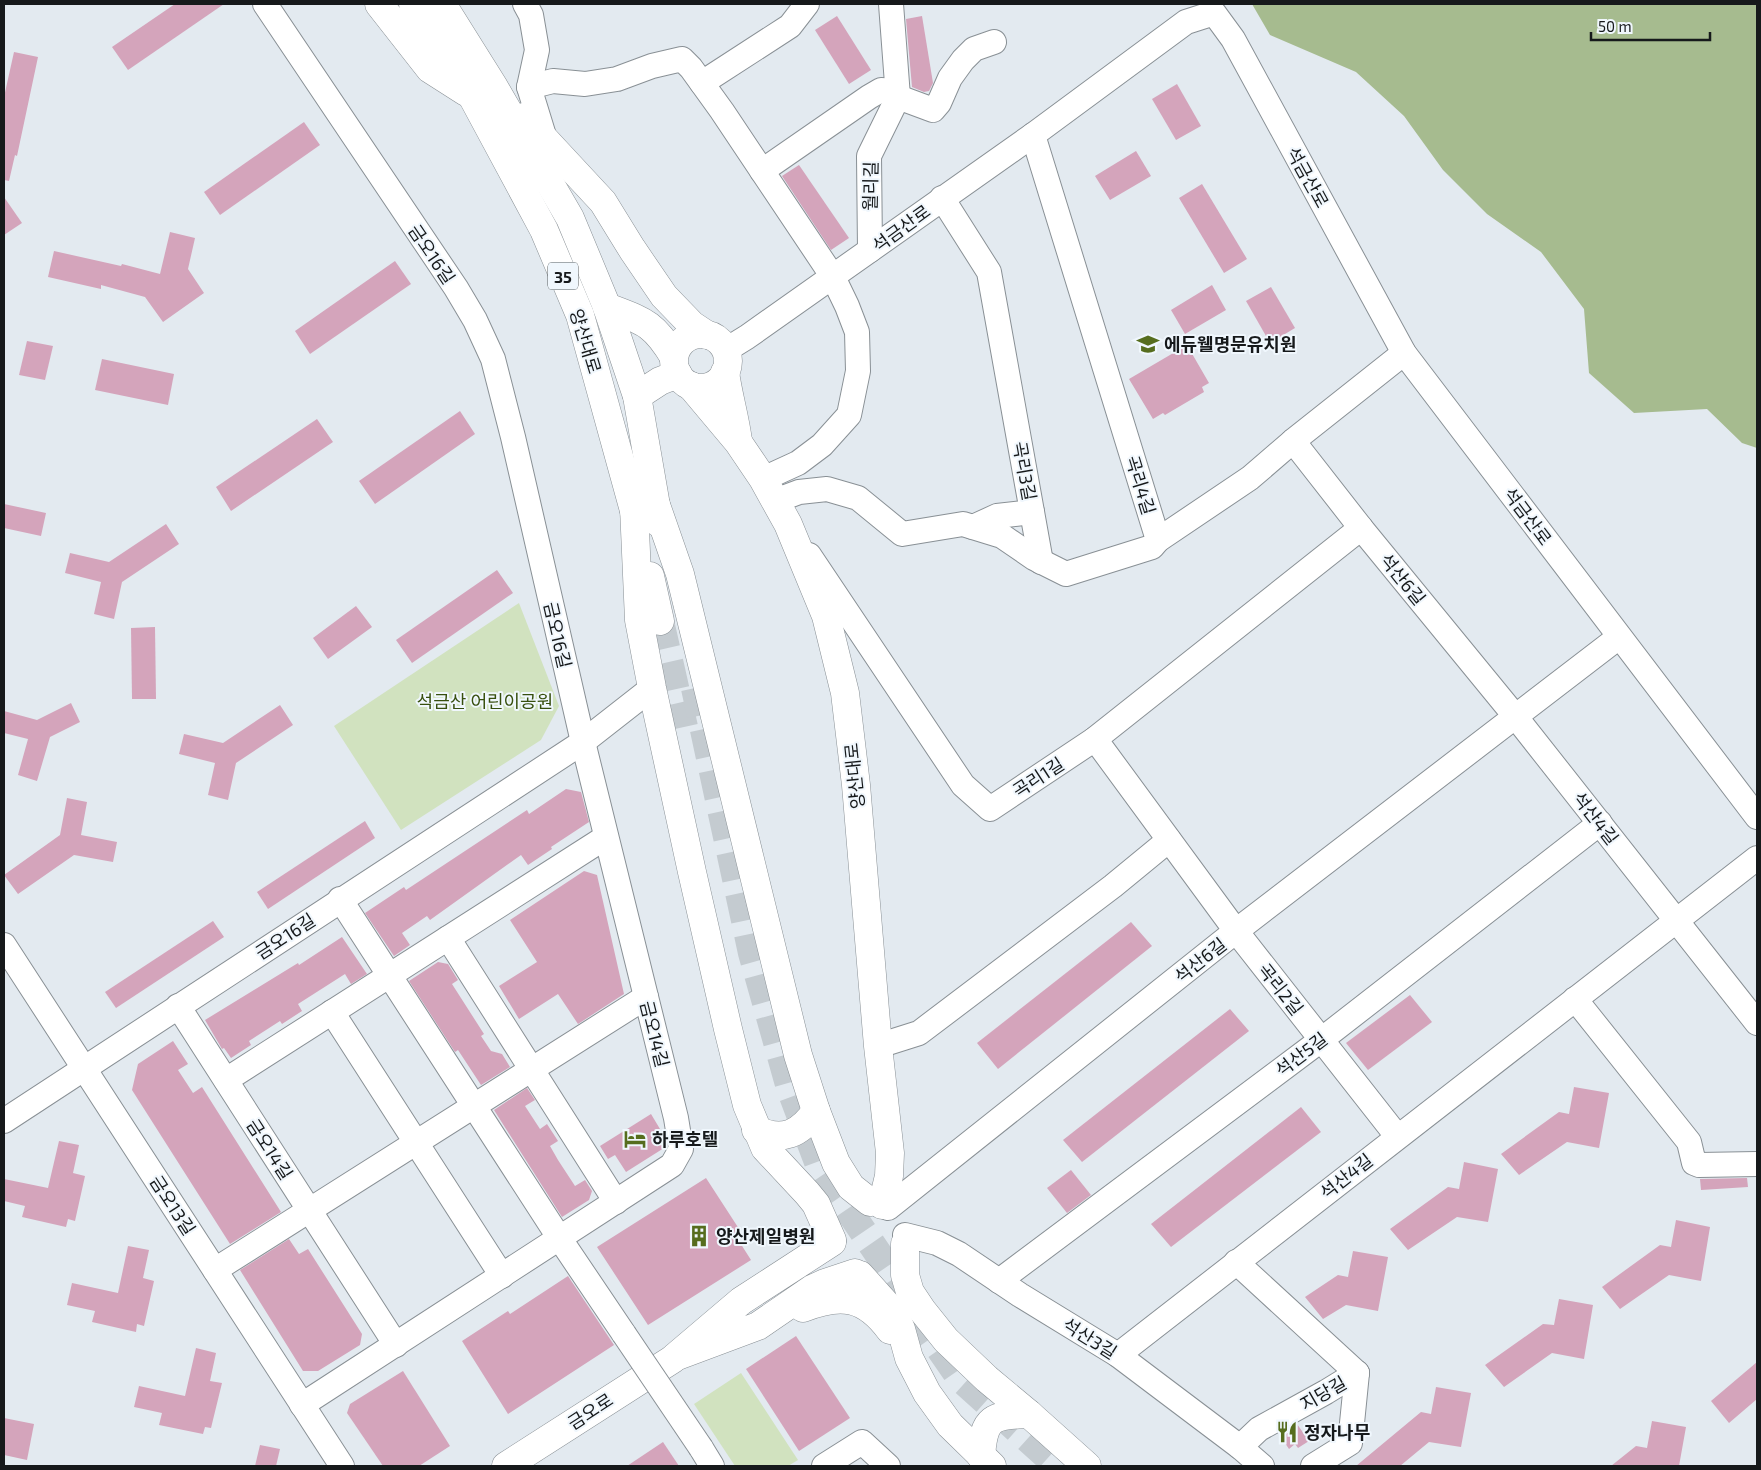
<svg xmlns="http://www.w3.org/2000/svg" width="1761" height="1470" font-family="'Exo 2','Noto Sans KR',sans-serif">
<rect width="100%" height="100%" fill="#e3eaf0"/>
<g fill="#d1e2bf">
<polygon points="519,603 559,706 541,740 401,830 334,726"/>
<polygon points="741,1373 798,1460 788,1466 735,1466 694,1404"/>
</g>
<polygon fill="#a6bb8f" points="1252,4 1757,4 1757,448 1742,443 1707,409 1634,413 1589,373 1584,309 1541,252 1487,214 1443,170 1404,116 1356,72 1270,35"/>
<g fill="#d4a4bb">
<polygon points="175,4 224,4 128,70 112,47"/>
<polygon points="837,16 871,70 849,84 815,30"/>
<polygon points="922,16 933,83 929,91 924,92 912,87 906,19"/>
<polygon points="14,52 38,57 17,156 15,155 9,181 4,180 4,97"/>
<polygon points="1177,84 1201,126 1176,140 1152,99"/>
<polygon points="304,122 320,145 220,215 204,192"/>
<polygon points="1136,151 1151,176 1110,200 1095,176"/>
<polygon points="799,165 849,238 831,250 782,176"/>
<polygon points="1202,184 1247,259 1224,273 1179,198"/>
<polygon points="4,197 22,223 4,235"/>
<polygon points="170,232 195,238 188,269 204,293 163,322 145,297 101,285 101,289 48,277 54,251 121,266 122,264 160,274"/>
<polygon points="395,261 411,284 310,354 295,331"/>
<polygon points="1212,285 1226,310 1185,334 1171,310"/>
<polygon points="1271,287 1295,328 1270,343 1246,301"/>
<polygon points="27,341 53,346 45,380 19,375"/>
<polygon points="1187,345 1209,383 1202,387 1204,392 1165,415 1163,413 1153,419 1129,379"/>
<polygon points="102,359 174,374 168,405 95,390"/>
<polygon points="460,411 475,434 375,504 359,481"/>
<polygon points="317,419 333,442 231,511 216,487"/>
<polygon points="4,504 46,513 41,536 4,528"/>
<polygon points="166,524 179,544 122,582 114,619 94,614 101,582 65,573 70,553 109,562"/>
<polygon points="497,570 513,593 412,663 396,640"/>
<polygon points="356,606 372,627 328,659 313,638"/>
<polygon points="155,627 156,699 132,699 131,628"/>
<polygon points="71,703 80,722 50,737 37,781 18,775 28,739 4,733 4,711 37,720"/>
<polygon points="280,705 293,725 236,763 228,800 208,795 215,763 179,754 184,734 223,743"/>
<polygon points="566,789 581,792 589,822 551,847 552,849 528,865 521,855 430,920 427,916 402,933 410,945 394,956 365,913 404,887 406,890 527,810 529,814"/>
<polygon points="67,798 87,802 81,835 117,842 113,862 74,855 18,894 4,875 60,835"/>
<polygon points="365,821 375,838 268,909 257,892"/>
<polygon points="584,871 597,875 624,994 578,1024 558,994 519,1019 499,986 537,962 510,920"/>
<polygon points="213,921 224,937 116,1008 105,992"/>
<polygon points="1131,922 1152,946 998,1069 977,1043"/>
<polygon points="342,937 367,974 351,984 345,974 298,1004 302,1011 282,1024 280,1021 249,1041 251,1045 231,1058 224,1048 222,1049 205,1020 298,963 299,965"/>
<polygon points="438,962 448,964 458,980 452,984 484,1034 481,1036 491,1051 502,1054 510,1067 481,1085 458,1050 455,1052 409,981"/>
<polygon points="1410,995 1432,1022 1368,1070 1346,1043"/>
<polygon points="1230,1009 1249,1031 1082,1162 1063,1140"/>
<polygon points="173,1041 188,1064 178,1070 193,1093 202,1087 281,1212 230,1244 132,1090 138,1064"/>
<polygon points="1574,1087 1609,1093 1599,1148 1567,1142 1519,1175 1501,1154 1559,1112 1569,1114"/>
<polygon points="527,1088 535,1100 525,1106 540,1129 547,1124 558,1141 550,1146 558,1160 575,1186 585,1180 592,1191 589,1200 562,1217 494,1110"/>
<polygon points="1301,1107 1321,1132 1171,1247 1151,1224"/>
<polygon points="651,1114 660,1129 654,1132 664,1148 626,1172 615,1155 608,1159 600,1146"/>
<polygon points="59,1141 79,1145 73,1173 85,1176 75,1221 68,1219 66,1227 22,1217 25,1206 4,1201 4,1179 48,1188"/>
<polygon points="1464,1162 1498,1169 1488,1222 1457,1217 1408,1250 1390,1229 1448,1187 1459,1189"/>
<polygon points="1071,1170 1091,1195 1067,1213 1047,1188"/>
<polygon points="706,1178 743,1235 737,1238 751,1260 648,1325 597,1247"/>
<polygon points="1747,1178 1748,1187 1701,1190 1700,1179"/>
<polygon points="1676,1220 1710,1227 1701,1281 1669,1275 1620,1309 1602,1287 1660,1245 1671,1247"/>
<polygon points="289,1239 299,1254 308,1249 362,1334 360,1345 318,1371 303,1371 240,1270"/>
<polygon points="128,1246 149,1250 143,1278 154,1281 144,1326 137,1324 136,1332 92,1322 95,1311 67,1305 72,1283 118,1293"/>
<polygon points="1353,1251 1388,1257 1378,1311 1346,1305 1323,1319 1305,1297 1338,1275 1348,1277"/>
<polygon points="568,1276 614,1345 508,1414 462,1341 508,1311 510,1314"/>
<polygon points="1559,1299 1593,1305 1584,1359 1552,1353 1504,1387 1485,1365 1543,1324 1554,1325"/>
<polygon points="796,1336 850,1418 799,1451 746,1369"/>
<polygon points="196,1348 216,1353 210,1381 222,1383 211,1428 205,1427 203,1434 159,1425 162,1413 134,1407 139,1386 185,1396"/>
<polygon points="1757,1362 1757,1399 1729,1423 1711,1401"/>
<polygon points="403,1371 450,1446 419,1466 383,1466 347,1413 350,1404"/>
<polygon points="1436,1387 1471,1393 1461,1447 1429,1442 1400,1466 1356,1466 1421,1412 1431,1414"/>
<polygon points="4,1418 34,1424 27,1460 4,1455"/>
<polygon points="1652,1421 1686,1427 1679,1466 1611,1466 1636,1446 1647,1448"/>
<polygon points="1297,1424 1309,1441 1298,1448 1295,1444 1289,1449 1279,1434"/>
<polygon points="663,1442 679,1466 627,1466"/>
<polygon points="260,1445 280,1449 276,1466 255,1466"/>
</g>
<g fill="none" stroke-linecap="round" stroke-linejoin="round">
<g stroke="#c4cbd0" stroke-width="28" stroke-dasharray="28 14" stroke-linecap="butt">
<polyline points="660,621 684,727"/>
<polyline points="695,688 752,953 790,1088 821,1170 890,1271 920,1320 960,1378 1058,1466"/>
</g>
<g stroke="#899095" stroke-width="26">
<g id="minor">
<polyline points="265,4 456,288 475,320 493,359 513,437 583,742 676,1118 681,1149 672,1165 302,1405"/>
<polyline points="525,4 531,15 537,50 529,87 545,139"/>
<polyline points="702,83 790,26 807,4"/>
<polyline points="529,87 553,81 585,84 617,79 652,66 682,59 691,68 722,111 833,277 847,306 857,332 858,371 849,415 822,445 798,463 763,479"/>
<polyline points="898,97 933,110 939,103 950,78 963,60 974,49 994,42"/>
<polyline points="1033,135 1158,540"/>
<polyline points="762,171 869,97 881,90 897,91"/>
<polyline points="942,198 989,272 1041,562"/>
<polyline points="870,250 869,156 898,97 891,4"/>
<polyline points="726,350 747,337 1033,135 1186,22 1214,13 1233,39 1404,353 1757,817"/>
<polyline points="1293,441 1361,528 1515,716 1757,1023"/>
<polyline points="775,501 799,492 827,489 858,498 902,534 963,524 1002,536 1034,558 1066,574 1152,547 1158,540 1250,478 1293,441 1404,353"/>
<polyline points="973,527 997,516 1032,512"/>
<polyline points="809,555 963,785 990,809 1095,739 1361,528"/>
<polyline points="1095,739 1236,931 1397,1136"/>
<polyline points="340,899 560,1239 624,1334"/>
<polyline points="448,938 616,1202"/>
<polyline points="4,945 342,1466"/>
<polyline points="1575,999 1689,1142 1694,1163 1699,1165 1757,1164"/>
<polyline points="178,1006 396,1345"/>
<polyline points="332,1012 502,1276"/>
<polyline points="878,1046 919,1033 1113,886 1169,840"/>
<polyline points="226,1080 606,837"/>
<polyline points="4,1121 583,742 652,688"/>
<polyline points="888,1208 1236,931 1619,637"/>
<polyline points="905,1235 937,1243 959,1254 1020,1295 1118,1355 1240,1447 1262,1466"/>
<polyline points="1236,1262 1357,1373"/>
<polyline points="215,1270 646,997"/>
<polyline points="999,1281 1321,1040 1600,823"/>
<polyline points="1118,1355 1757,858"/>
<polyline points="1240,1447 1259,1429 1326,1392 1357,1373"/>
<polyline points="701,1448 712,1466"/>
<polyline points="824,1466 862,1442 888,1466"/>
<polyline points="1313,1466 1350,1443 1357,1373"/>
</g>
</g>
<g stroke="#899095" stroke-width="29">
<g id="major">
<polyline points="379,4 430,69 466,92"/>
<polyline points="413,4 472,96 544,230 580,315 638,525"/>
<polyline points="442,4 494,87 570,218 607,307 637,396 659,523"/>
<polyline points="524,117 603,202 632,249 664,296 692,325 707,335"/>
<path d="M607 307C643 321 653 322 674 357"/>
<circle cx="701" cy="361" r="27"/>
<path d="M725 372C728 395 735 417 738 441"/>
<polyline points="691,386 738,442 763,479 788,524 826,616 845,693 856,785 878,1046 890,1153 889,1176 882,1205"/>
<polyline points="637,396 660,381 678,374"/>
<polyline points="656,505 680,574 798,1055 816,1111 836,1163 851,1187 870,1202"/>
<polyline points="634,507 639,620 652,688 692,872 728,1029 747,1105 765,1148 807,1193 816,1204 832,1240"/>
<polyline points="650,576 660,621"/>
<path d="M756 1130C783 1142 800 1134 816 1111"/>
<polyline points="832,1242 741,1301 675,1357 758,1326 812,1289 825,1283 855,1273"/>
<polyline points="905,1244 905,1275 910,1292 922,1310 946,1340 987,1379 1029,1414 1087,1466"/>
<polyline points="860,1275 894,1313 901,1329 909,1358 927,1393 950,1425 992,1466"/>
<path d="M803 1308C841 1293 865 1296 890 1330"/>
<path d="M981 1456C984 1417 992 1415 1029 1414"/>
<polyline points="506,1466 673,1359"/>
</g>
</g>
<use href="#minor" stroke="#fff" stroke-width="24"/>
<use href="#major" stroke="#fff" stroke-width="28"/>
<g stroke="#899095" stroke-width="26" stroke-linecap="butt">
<polyline id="minor-bridge" points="624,1334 701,1448"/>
</g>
<use href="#minor-bridge" stroke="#fff" stroke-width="24"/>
</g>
<defs>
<g id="school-bare" transform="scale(1.725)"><path d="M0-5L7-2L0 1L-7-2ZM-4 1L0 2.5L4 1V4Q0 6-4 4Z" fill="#566d1e" stroke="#f0f7fd" stroke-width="2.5" paint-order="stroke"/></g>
<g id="hotel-bare" transform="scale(1.725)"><path d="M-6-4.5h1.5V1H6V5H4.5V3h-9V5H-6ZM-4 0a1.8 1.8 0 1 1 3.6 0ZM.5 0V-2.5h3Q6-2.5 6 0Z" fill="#566d1e" stroke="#f0f7fd" stroke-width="2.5" paint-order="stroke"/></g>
<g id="building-bare" transform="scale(1.725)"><path d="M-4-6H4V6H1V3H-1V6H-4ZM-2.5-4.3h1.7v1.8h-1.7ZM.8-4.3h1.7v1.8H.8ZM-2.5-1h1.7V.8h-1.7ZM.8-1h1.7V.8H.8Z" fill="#566d1e" stroke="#f0f7fd" stroke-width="2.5" paint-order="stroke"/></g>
<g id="restaurant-bare" transform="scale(1.725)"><path d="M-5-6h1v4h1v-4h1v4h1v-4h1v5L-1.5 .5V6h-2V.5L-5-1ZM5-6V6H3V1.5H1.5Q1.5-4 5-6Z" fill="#566d1e" stroke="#f0f7fd" stroke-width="2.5" paint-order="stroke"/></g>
</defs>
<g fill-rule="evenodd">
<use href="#school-bare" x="1148" y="344"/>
<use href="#hotel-bare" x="635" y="1139"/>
<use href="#building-bare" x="699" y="1236"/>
<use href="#restaurant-bare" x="1287" y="1432"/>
</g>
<g text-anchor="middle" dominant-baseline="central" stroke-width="4" stroke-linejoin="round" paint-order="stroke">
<rect fill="#f0f7fd" stroke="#575c5f" stroke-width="1" x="548" y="262.5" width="30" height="27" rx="4"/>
<g font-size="16" font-weight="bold" fill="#16191b">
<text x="563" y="276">35</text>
</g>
<g font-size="18" fill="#16191b" stroke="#f0f7fd">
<text transform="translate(1308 177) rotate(61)">석금산로</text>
<text transform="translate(870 186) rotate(-89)">월리길</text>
<text transform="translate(901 228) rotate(-36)">석금산로</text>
<text transform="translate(432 254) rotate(56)">금오16길</text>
<text transform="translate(586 341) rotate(73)">양산대로</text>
<text transform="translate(1025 471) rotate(80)">곡리3길</text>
<text transform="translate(1141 485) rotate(73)">곡리4길</text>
<text transform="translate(1528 516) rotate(53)">석금산로</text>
<text transform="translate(1403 579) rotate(51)">석산6길</text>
<text transform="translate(558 635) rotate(77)">금오16길</text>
<text transform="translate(854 776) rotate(-96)">양산대로</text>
<text transform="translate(1038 777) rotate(-33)">곡리1길</text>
<text transform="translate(1596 818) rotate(52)">석산4길</text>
<text transform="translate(285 936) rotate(-33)">금오16길</text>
<text transform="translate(1200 960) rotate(-38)">석산6길</text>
<text transform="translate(1281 989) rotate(52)">곡리2길</text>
<text transform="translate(655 1034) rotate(76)">금오14길</text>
<text transform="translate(1301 1054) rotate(-37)">석산5길</text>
<text transform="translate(270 1149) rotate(57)">금오14길</text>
<text transform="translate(1346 1176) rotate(-38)">석산4길</text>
<text transform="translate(173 1205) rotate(57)">금오13길</text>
<text transform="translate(1090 1338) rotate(32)">석산3길</text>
<text transform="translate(1323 1393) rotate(-30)">지당길</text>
<text transform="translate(590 1411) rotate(-33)">금오로</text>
</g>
<g font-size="18" font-weight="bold" fill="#16191b" stroke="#f0f7fd" text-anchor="start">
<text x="1164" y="344">에듀웰명문유치원</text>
<text x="652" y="1139">하루호텔</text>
<text x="716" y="1236">양산제일병원</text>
<text x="1304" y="1432">정자나무</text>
</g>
<g font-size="18" fill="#374f0e" stroke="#f0f7fd">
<text x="485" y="701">석금산 어린이공원</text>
</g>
</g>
<rect width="1761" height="1470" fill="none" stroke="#16191b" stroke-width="10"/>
<path d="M1591 32v8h119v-8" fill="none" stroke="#16191b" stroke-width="2.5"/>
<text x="1598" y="32" font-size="15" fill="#16191b" stroke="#f0f7fd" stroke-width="4" paint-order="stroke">50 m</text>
</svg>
